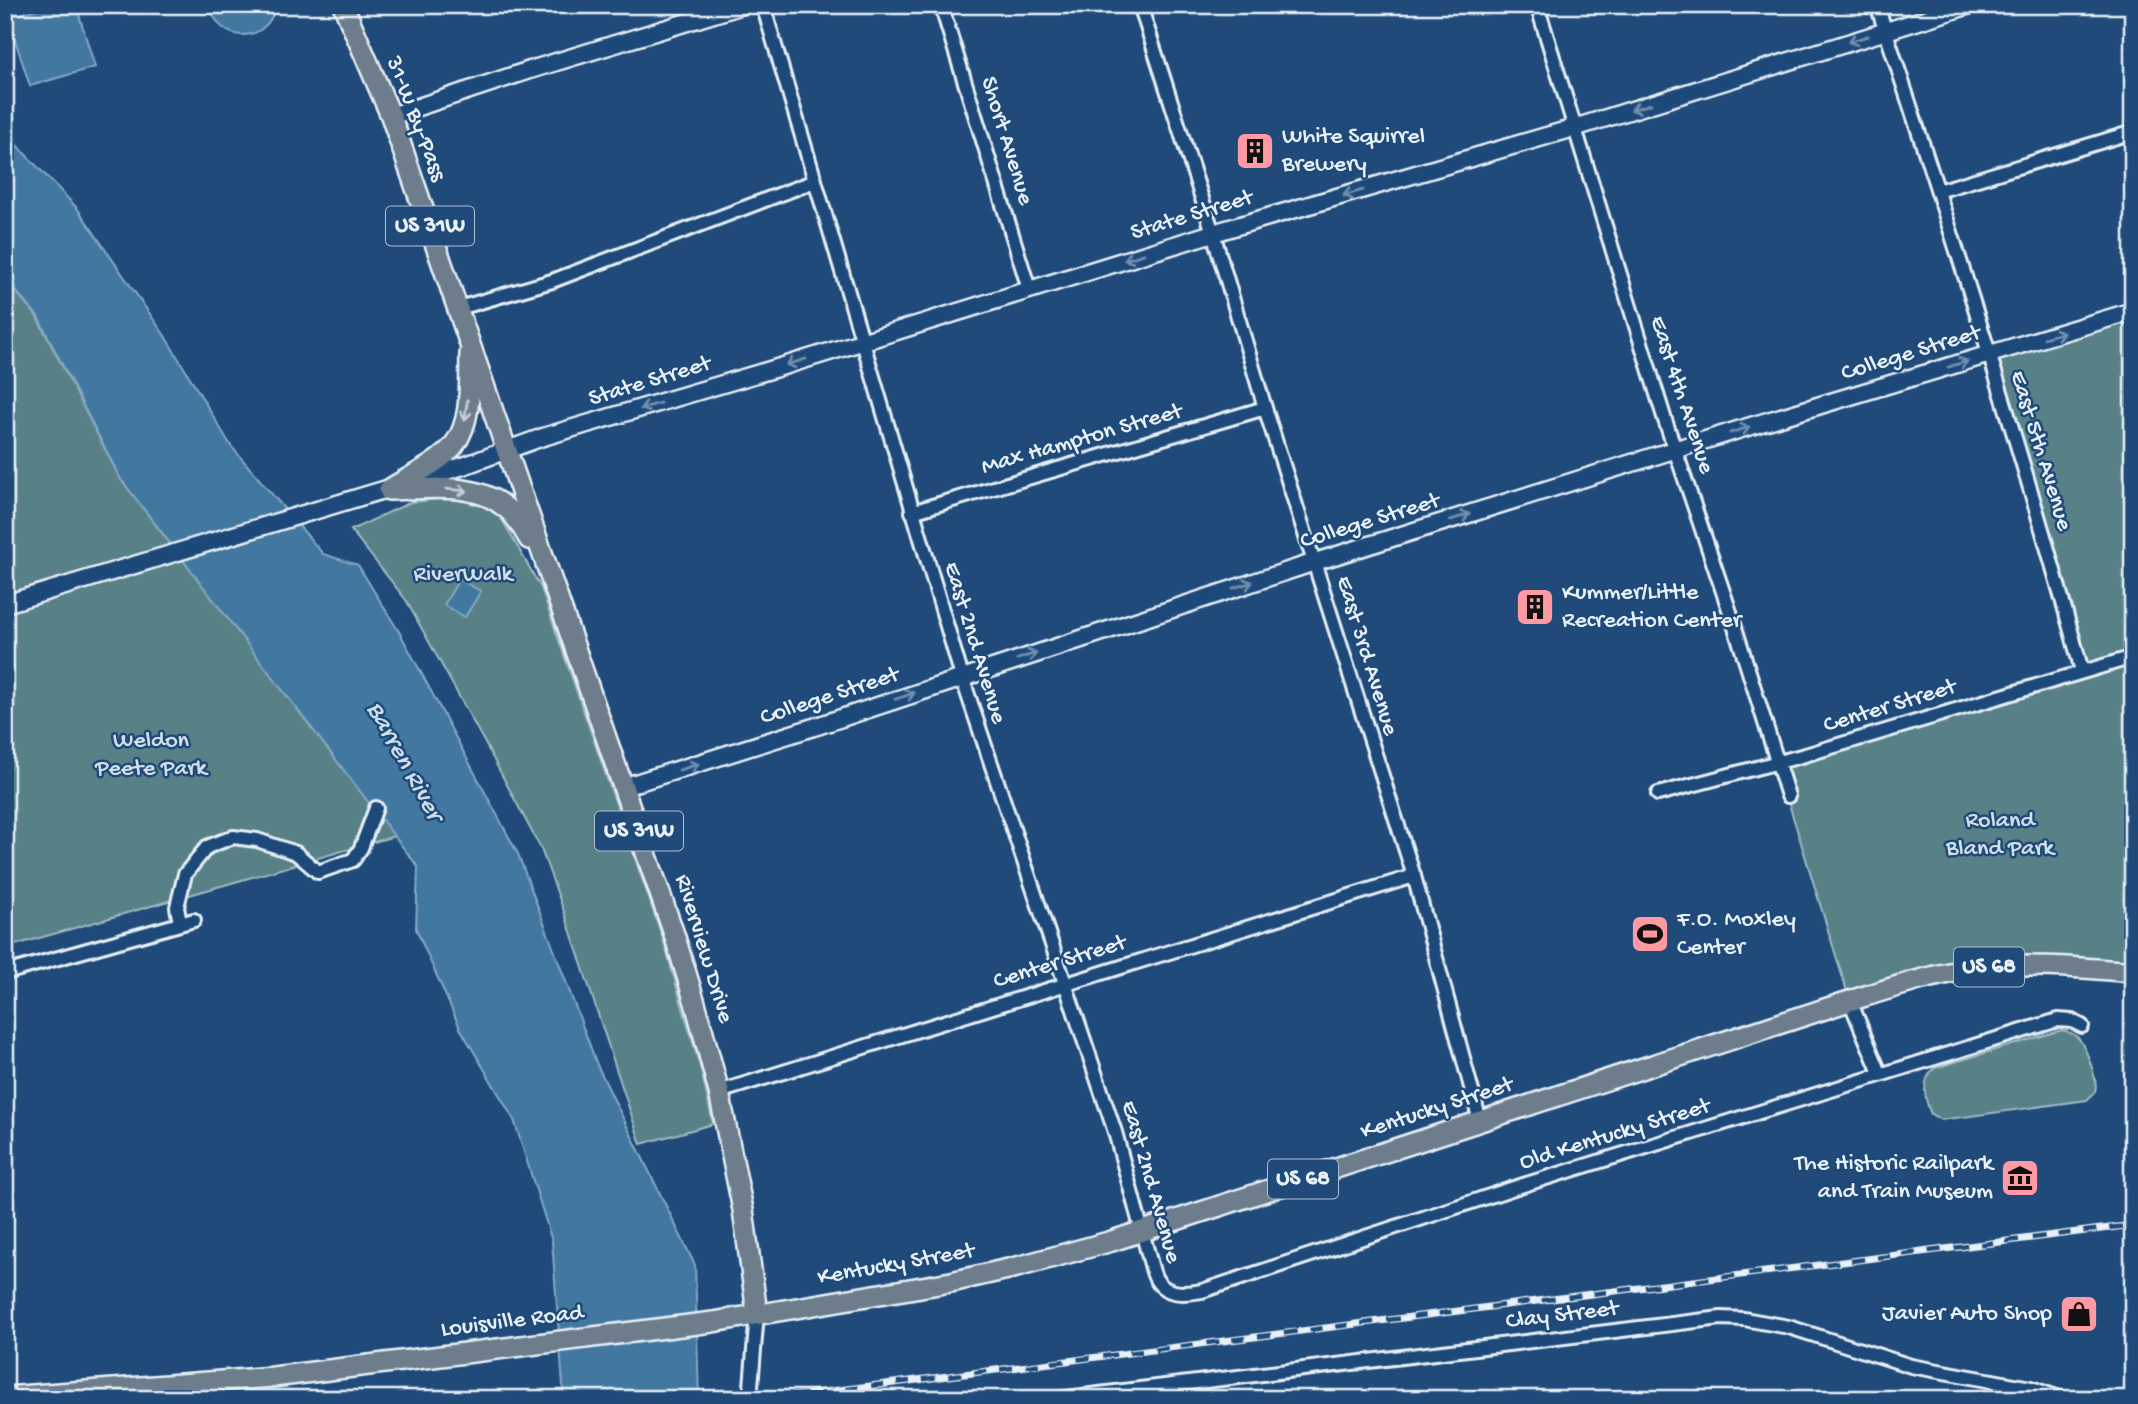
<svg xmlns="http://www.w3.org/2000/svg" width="2138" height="1404" font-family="'Gochi Hand',sans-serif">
<rect width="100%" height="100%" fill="#1f4a7a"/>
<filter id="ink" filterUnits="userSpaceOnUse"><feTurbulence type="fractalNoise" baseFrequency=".0143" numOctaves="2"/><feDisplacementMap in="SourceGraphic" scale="14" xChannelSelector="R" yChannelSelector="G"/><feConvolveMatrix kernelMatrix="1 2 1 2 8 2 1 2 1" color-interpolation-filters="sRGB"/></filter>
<g filter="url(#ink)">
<g fill="#588187" stroke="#a0b9c0" stroke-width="2">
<polygon points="5,279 36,315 120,478 395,836 5,948"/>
<polygon points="2133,310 2133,972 1975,969 1850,1001 1776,762 2082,672 1988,354"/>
<polygon points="462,497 496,509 541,588 565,658 663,939 702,1074 713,1124 641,1144 565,914 541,849 487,747 406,600 351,530 411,502"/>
<path d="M2062 1030C2068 1032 2073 1033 2077 1037 2085 1044 2099 1082 2095 1091 2093 1094 2089 1098 2087 1100L1941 1120 1931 1114C1924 1098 1921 1079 1935 1068Z"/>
</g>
<g fill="#4378a0" stroke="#85a8c3" stroke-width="2">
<polygon points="49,5 76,5 95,67 30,86 8,18"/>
<path d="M210 5H276C268 45 218 45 210 5Z"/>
<polygon points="5,133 77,208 165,336 231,446 323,554 358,565 401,635 518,854 598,1067 695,1265 699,1399 564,1399 552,1241 514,1120 460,1028 416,929 418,867 120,478 37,315 5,279"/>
<polygon points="459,579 481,591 465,617 444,605"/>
</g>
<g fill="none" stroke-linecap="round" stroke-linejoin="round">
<g stroke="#e8f1f8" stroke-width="18">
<g id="minor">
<path d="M763 5 962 677 1115 1132 1153 1272C1160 1295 1181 1295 1202 1291L1520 1186 2058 1020 2072 1021 2082 1026"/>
<polyline points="941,5 1029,289"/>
<polyline points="1140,5 1213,233 1265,408 1414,876 1480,1121"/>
<polyline points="1537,5 1664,417 1733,621 1788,796"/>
<path d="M1877 5C1950 226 2021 447 2082 671"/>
<polyline points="1938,191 2133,132"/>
<polyline points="459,308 552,281 815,181"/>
<polyline points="912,512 1265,408"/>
<polyline points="1658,794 1805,755 2133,657"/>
<polyline points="180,923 177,907 185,874 207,847 233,837 257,840 296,853 318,872 353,860 361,848 376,808"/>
<polyline points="5,973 194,920"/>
<polyline points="1850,1001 1880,1073"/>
<polyline points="719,1092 1414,876"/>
<polyline points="750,1399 757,1313"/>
<polyline points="1058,1399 1721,1318 1744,1319 1789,1327 1911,1366 2031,1388 2062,1399"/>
</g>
</g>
<g stroke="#e8f1f8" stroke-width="21">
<g id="tertiary">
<polyline points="391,116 530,70 743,5"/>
<polyline points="5,604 463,466 543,437 787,365 1213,233 1574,128 1970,5"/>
<polyline points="623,787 820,725 1315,562 1741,429 2133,311"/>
</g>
</g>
<g stroke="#e8f1f8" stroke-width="24">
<g id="primary">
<polyline points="343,5 391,116 674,934 696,1006 719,1092 743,1210 757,1313"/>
<path d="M390 489C410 476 439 464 454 445 473 420 469 382 470 353"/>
<path d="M389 490C427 489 475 481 506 508 516 515 523 529 529 539"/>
<path d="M5 1397 273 1377 713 1322 951 1282 1017 1267 1112 1241 1840 1004C1886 990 1933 973 1981 968 2032 963 2082 968 2133 972"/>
</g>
</g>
<use href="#minor" stroke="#1f4a7a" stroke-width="12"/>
<use href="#tertiary" stroke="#1f4a7a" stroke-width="16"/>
<use href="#primary" stroke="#6d7d8c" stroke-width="19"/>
<g stroke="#e8f1f8" stroke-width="7">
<polyline id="rail" points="768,1399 2133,1225"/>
</g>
<use href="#rail" stroke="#1f4a7a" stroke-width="4.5" stroke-dasharray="13" stroke-linecap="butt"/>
</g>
<defs><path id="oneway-shaft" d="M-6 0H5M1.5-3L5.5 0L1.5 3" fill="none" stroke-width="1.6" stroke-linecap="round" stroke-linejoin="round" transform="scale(1.75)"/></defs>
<g stroke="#6f8dac">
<use href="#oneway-shaft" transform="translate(1858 39) rotate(163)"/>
<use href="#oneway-shaft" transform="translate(1641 107) rotate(163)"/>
<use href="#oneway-shaft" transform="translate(1353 193) rotate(164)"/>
<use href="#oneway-shaft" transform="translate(1134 257) rotate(163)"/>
<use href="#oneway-shaft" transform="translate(2054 335) rotate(-16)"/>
<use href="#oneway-shaft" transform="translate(796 362) rotate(163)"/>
<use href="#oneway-shaft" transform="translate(1958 364) rotate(-17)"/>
<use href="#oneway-shaft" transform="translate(650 406) rotate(164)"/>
<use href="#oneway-shaft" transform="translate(1740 430) rotate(-17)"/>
<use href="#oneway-shaft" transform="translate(1460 517) rotate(-17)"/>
<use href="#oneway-shaft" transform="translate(1243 585) rotate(-18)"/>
<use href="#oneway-shaft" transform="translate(1027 656) rotate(-18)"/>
<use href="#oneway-shaft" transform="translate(905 696) rotate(-18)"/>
<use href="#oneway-shaft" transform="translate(689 767) rotate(-17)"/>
</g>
<g stroke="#c3ced8">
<use href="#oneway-shaft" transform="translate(466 410) rotate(98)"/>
<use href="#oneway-shaft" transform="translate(457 490) rotate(5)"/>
</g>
</g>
<defs>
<g id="building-square" transform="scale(2.0125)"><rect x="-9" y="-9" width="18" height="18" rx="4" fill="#ff9aa2" stroke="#1f4a7a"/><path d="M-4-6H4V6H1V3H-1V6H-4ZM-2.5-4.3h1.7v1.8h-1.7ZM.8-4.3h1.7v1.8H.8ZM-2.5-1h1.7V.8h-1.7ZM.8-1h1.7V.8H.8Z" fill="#111"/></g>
<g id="stadium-square" transform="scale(2.0125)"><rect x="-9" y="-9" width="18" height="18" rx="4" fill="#ff9aa2" stroke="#1f4a7a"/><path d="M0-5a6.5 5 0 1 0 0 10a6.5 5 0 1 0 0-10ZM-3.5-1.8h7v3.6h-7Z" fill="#111"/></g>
<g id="museum-square" transform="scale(2.0125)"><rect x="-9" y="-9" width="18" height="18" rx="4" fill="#ff9aa2" stroke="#1f4a7a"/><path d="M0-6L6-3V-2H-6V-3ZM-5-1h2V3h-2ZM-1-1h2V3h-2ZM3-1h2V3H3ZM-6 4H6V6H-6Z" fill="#111"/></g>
<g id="shop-square" transform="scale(2.0125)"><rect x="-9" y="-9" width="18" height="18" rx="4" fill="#ff9aa2" stroke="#1f4a7a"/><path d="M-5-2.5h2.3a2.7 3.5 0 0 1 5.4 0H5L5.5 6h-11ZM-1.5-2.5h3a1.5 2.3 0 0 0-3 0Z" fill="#111"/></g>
</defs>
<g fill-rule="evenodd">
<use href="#building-square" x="1255" y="151"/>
<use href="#building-square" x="1535" y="607"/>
<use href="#stadium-square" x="1650" y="934"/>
<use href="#museum-square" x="2020" y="1178"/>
<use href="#shop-square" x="2079" y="1314"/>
</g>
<g text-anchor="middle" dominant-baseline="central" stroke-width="5" stroke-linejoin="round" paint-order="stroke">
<g fill="#1f4a7a" stroke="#acbfd2" stroke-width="2">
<rect x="386" y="206.5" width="88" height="39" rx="5"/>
<rect x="595" y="811.5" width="88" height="39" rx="5"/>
<rect x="1954" y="947.5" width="70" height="39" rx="5"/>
<rect x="1268" y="1159.5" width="70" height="39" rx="5"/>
</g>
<g font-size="23" font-weight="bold" fill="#e8f1f8">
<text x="430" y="226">US 31W</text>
<text x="639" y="831">US 31W</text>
<text x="1989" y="967">US 68</text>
<text x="1303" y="1179">US 68</text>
</g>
<g font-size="24" fill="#e8f1f8" stroke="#1f4a7a">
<text transform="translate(415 119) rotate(69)">31-W By-Pass</text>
<text transform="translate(1006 141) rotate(73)">Short Avenue</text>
<text transform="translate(1192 216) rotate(-17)">State Street</text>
<text transform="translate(1911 354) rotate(-17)">College Street</text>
<text transform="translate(650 382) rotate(-17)">State Street</text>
<text transform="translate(1681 395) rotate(72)">East 4th Avenue</text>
<text transform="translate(1082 440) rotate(-16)">Max Hampton Street</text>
<text transform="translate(2040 451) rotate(73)">East 5th Avenue</text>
<text transform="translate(1370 522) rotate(-17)">College Street</text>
<text transform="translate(974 643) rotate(73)">East 2nd Avenue</text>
<text transform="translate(1366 656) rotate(73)">East 3rd Avenue</text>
<text transform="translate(830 697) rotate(-18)">College Street</text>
<text transform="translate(1890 707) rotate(-17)">Center Street</text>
<text transform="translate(703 949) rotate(73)">Riverview Drive</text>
<text transform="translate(1060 963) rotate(-17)">Center Street</text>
<text transform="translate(1437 1109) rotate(-18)">Kentucky Street</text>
<text transform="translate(1615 1135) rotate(-17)">Old Kentucky Street</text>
<text transform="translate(1150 1182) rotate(74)">East 2nd Avenue</text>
<text transform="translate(896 1265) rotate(-10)">Kentucky Street</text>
<text transform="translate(1562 1316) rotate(-7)">Clay Street</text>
<text transform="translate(512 1322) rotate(-7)">Louisville Road</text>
</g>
<g font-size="24" fill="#e8f1f8" stroke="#1f4a7a" text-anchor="start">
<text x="1282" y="137">White Squirrel<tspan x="1282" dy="28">Brewery</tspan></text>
<text x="1562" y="593">Kummer/Little<tspan x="1562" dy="28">Recreation Center</tspan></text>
<text x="1677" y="920">F.O. Moxley<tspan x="1677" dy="28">Center</tspan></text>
<text x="1993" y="1164" text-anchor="end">The Historic Railpark<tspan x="1993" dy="28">and Train Museum</tspan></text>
<text x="2052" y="1314" text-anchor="end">Javier Auto Shop</text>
</g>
<g font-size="24" fill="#d2e0e7" stroke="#1f4a7a">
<text x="463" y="575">RiverWalk</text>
<text x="151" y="741">Weldon<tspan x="151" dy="28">Peete Park</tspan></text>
<text x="2000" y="821">Roland<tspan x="2000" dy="28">Bland Park</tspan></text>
</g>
<g font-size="26" font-style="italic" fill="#cfdfeb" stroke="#1f4a7a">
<text transform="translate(403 762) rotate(61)">Barren River</text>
</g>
</g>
<rect width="2138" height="1404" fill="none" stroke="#1f4a7a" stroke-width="28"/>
<rect x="14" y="14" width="2110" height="1376" fill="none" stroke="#e8f1f8" stroke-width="2.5" filter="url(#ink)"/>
</svg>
